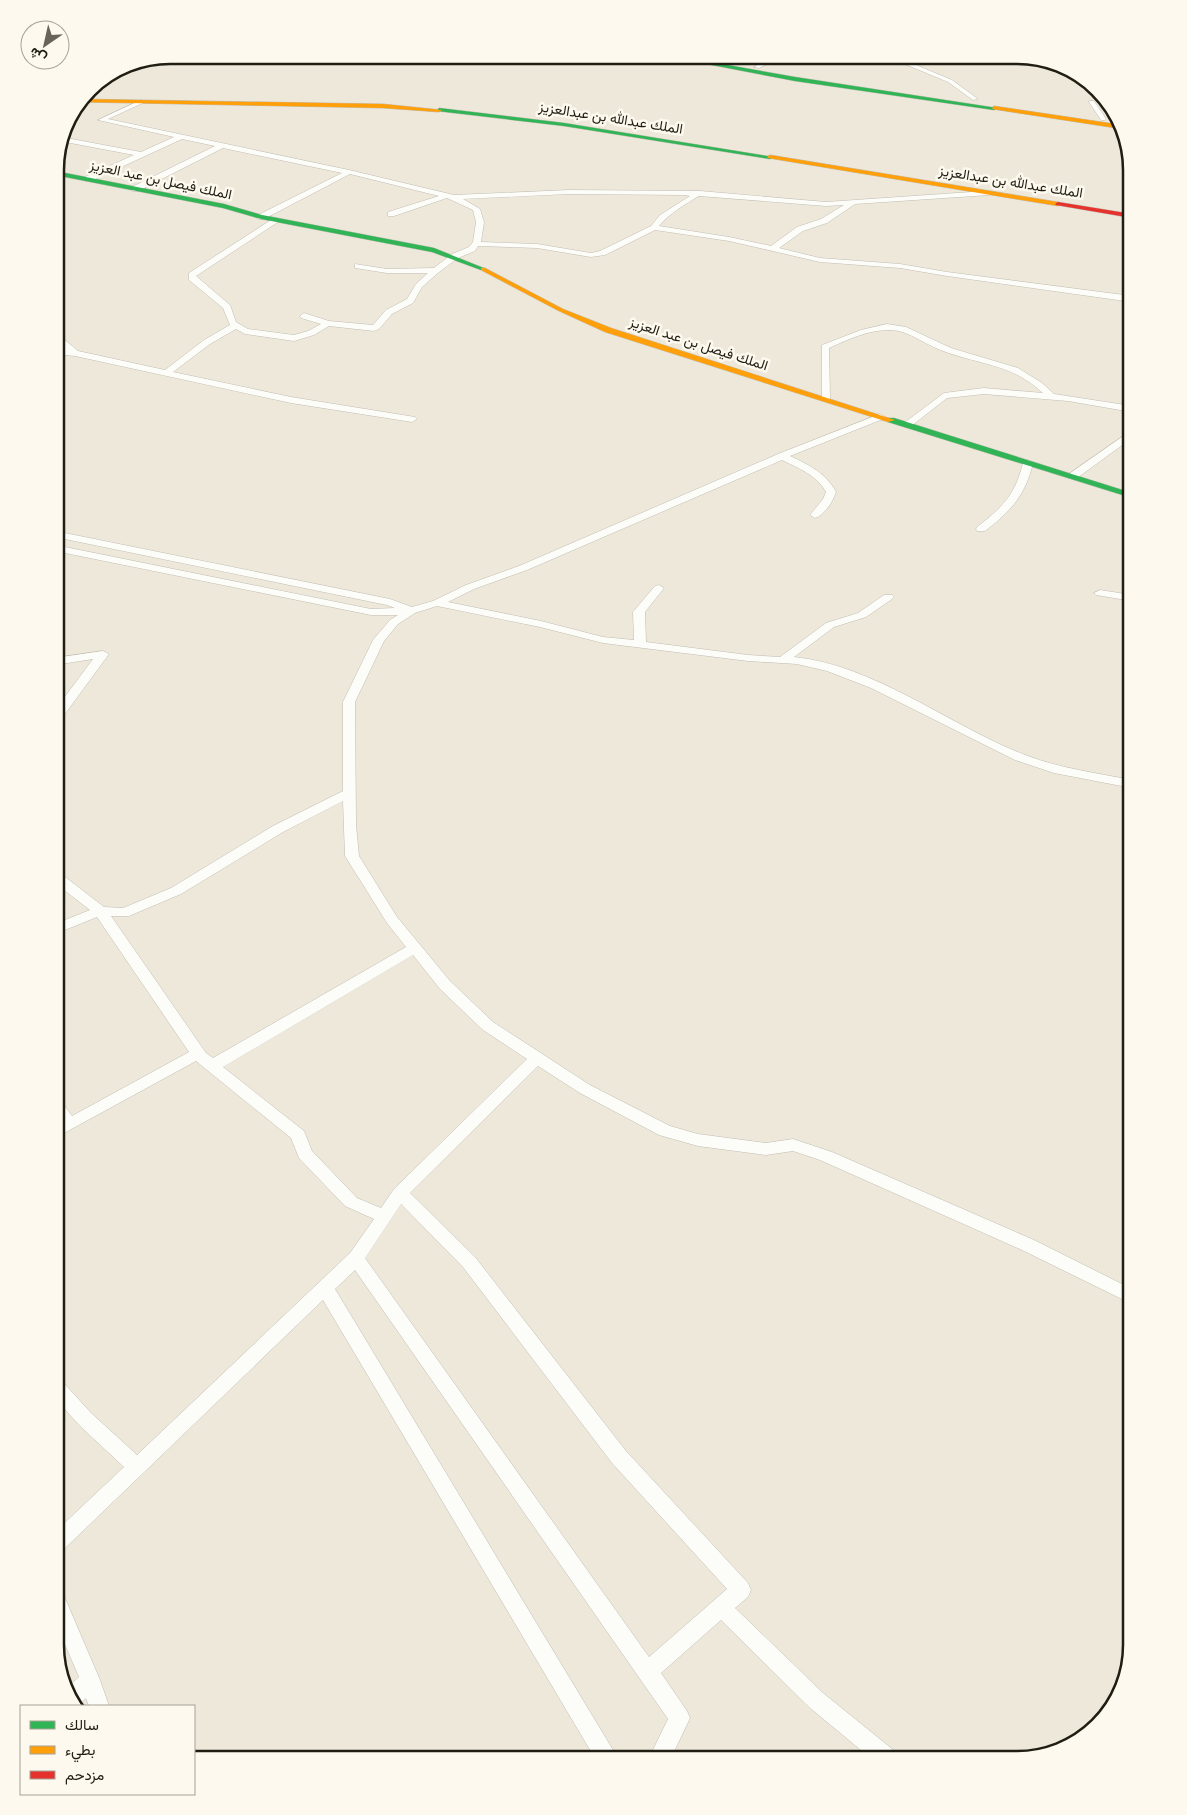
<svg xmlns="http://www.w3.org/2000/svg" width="1187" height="1815" font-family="'Noto Serif',Vazirmatn,serif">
<rect width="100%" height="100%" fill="#eee8da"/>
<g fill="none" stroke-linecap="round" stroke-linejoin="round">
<g stroke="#c1bdb2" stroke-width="1">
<g id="street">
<polygon points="777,55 786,55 759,68 754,67"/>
<polygon points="883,55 892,55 952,80 978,99 973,100 948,82"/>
<path d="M141 100 144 102 143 103 108 119 349 170 454 195 569 190 700 191 826 202 986 191 990 193 989 195 855 204 827 223 803 231 779 248 820 258 900 264 947 272 1132 296V302L947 276 900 268 820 262 729 241 655 230 605 255 591 257 537 248 478 246 475 251 458 258 439 272 422 287 413 303 392 314 379 329 374 331 329 326 314 335 294 341 245 334 236 329 210 344 173 372 291 397 415 417 417 419 412 422 291 403 75 356 55 354V348L65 349 55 344V338L66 341 78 351 165 370 204 340 230 325 223 308 189 280V273L274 218 281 220 196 276 230 305 236 322 248 329 294 335 308 331 321 324 301 318 300 316 304 313 329 321 373 325 386 310 407 299 416 284 428 273H387L355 268V264L387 269 434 268 452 254 469 247 473 242 476 222 473 210 447 198 394 216H388V212L439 196 350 174 264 219H258V215L342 173 223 148 138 191H132V187L215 146 182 139 91 181H85V177L134 155 60 141 61 137 141 152 174 137 98 120ZM569 194 685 195 690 196 660 215 651 226 600 251 591 253 537 244 481 242 484 222 480 209 463 199ZM699 196 826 206 844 205 821 219 797 227 771 246 729 237 659 226C670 213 684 205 699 196Z"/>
<polygon points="1090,101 1094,101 1106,119 1105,120 1101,120 1089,102"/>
<path d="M887 324 906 327 951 348 1018 368 1042 383 1054 394 1132 406V412L1068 401 984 394 947 398 910 427H904V423L944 393 984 388 1043 393C1010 362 976 365 938 349 921 342 906 329 888 330 868 330 847 340 829 348L830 398 828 400H822V345L861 330Z"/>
<path d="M880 414 885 417 883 419 790 456C809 465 826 473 836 492 833 501 825 515 815 518L810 515 823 499 826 492C817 475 798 468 782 460L527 570 474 589 448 602 541 621 603 637 634 640 633 612 655 586 659 585 664 588 645 612 646 642 748 655 780 657 826 623 858 613 884 595H892L894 597 892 599 866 617 834 627 794 657C875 665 950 726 1025 755 1059 768 1096 773 1132 780V788L1054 773 1015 760 871 688 827 671 797 664 748 661 603 643 540 627 437 606 415 613 398 624 384 641 355 702 356 825 359 856 397 917 450 981 493 1022 590 1085 670 1126 698 1134 766 1143 793 1139 832 1152 1034 1240 1132 1289V1304L1022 1250 820 1160 793 1151 766 1155 698 1146 659 1135 580 1093 538 1066 410 1193 475 1257 626 1451 748 1583 751 1590 748 1597 735 1608 823 1693 897 1753 901 1760H873L809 1707 721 1620 661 1673 687 1711 690 1718 670 1760H648L668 1719 355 1270 335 1289 619 1760H596L323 1300 62 1551 55 1554V1532L124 1467 79 1425 55 1398V1377L61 1380 91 1413 137 1455 350 1253 374 1219 345 1206 299 1158 291 1138 196 1061 55 1138V1125L59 1122 55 1116V1098L60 1100 72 1116 189 1052 97 917 55 934V924L90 910 55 883V872L60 873 104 907 123 908 171 888 273 826 343 791V702L373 640 390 620 398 615H371L55 551V545L371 609 395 608 387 605 55 537V531L390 599 412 607 433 601 466 585 519 566 778 454ZM343 801 345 856 387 923 406 947 213 1058 206 1053 111 916H129L181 894 283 832ZM413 955 440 989 483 1030 527 1059 394 1189 381 1208 357 1198 312 1151 304 1131 223 1067ZM401 1204 463 1267 612 1463 727 1589 649 1657 365 1258Z"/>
<polygon points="1132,430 1132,438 1077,478 1069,478 1069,474"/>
<path d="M1028 460 1033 463C1025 496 1011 511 985 531H977L976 529 977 527C1003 507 1015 495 1023 463Z"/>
<polygon points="1100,590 1132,595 1132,601 1096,595 1094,593"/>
<polygon points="103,651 109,654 59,722 55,723 55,710 93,659 55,665 55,658"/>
<polygon points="55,1589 62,1591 100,1680 109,1706 89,1706 86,1698 78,1706 76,1706 67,1696 65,1690 79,1677 55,1621"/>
</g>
</g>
<g stroke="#c1bdb2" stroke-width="1">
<g id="fast">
<polygon points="660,55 671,55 795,77 997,108 994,110 795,81"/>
<polygon points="439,108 564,123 773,157 770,159 564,126 437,111"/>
<polygon points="55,171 224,204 262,215 434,248 486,269 481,270 432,252 261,219 223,208 55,175"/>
<polygon points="888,418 894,418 1132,493 1132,498 888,422"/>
</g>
</g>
<g stroke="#c1bdb2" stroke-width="1">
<g id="slow">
<polygon points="81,99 383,104 442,110 439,112 383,108 79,102"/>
<polygon points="994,106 1122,125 1122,129 992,109"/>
<polygon points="770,155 1058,202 1061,204 1058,206 768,158 767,157"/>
<polygon points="481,268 485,268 563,309 611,328 895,420 888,422 605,332 559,311 481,270"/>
</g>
</g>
<g stroke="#c1bdb2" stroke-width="1">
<polygon id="jam" points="1058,202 1132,214 1132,218 1056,205 1055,204"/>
</g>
<use href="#street" fill="#fcfcf9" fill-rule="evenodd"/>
<use href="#fast" fill="#30b455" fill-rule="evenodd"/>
<use href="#slow" fill="#ff9f0a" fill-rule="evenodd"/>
<use href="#jam" fill="#e5322d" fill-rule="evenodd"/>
</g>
<g text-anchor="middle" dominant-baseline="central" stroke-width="5" stroke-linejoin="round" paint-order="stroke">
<g font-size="14" fill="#201d13" stroke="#fdf9ef">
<text transform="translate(611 117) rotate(9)">الملك عبدالله بن عبدالعزيز</text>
<text transform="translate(161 179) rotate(12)">الملك فيصل بن عبد العزيز</text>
<text transform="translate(1011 181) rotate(9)">الملك عبدالله بن عبدالعزيز</text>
<text transform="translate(699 343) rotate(18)">الملك فيصل بن عبد العزيز</text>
</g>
</g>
<path d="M0 0H1187V1815H0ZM170 64H1017A106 106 0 0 1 1123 170V1645A106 106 0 0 1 1017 1751H170A106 106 0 0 1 64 1645V170A106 106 0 0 1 170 64Z" fill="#fdf9ef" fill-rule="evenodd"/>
<path fill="none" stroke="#201d13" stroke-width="2.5" d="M170 64H1017A106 106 0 0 1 1123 170V1645A106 106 0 0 1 1017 1751H170A106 106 0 0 1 64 1645V170A106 106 0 0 1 170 64Z"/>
<rect x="20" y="1705" width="175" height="90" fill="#fdf9ef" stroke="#a5a197"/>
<rect x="30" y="1721" width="25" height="8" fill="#30b455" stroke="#a5a197"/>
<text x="65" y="1730" font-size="15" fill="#201d13">سالك</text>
<rect x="30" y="1746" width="25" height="8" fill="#ff9f0a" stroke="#a5a197"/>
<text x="65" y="1755" font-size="15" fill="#201d13">بطيء</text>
<rect x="30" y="1771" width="25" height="8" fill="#e5322d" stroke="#a5a197"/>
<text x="65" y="1780" font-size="15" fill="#201d13">مزدحم</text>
<g transform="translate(45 45) rotate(214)"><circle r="24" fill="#fdf9ef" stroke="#a5a197"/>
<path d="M0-4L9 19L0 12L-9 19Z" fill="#686459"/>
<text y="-8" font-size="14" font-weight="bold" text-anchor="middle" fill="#201d13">ش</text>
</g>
</svg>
